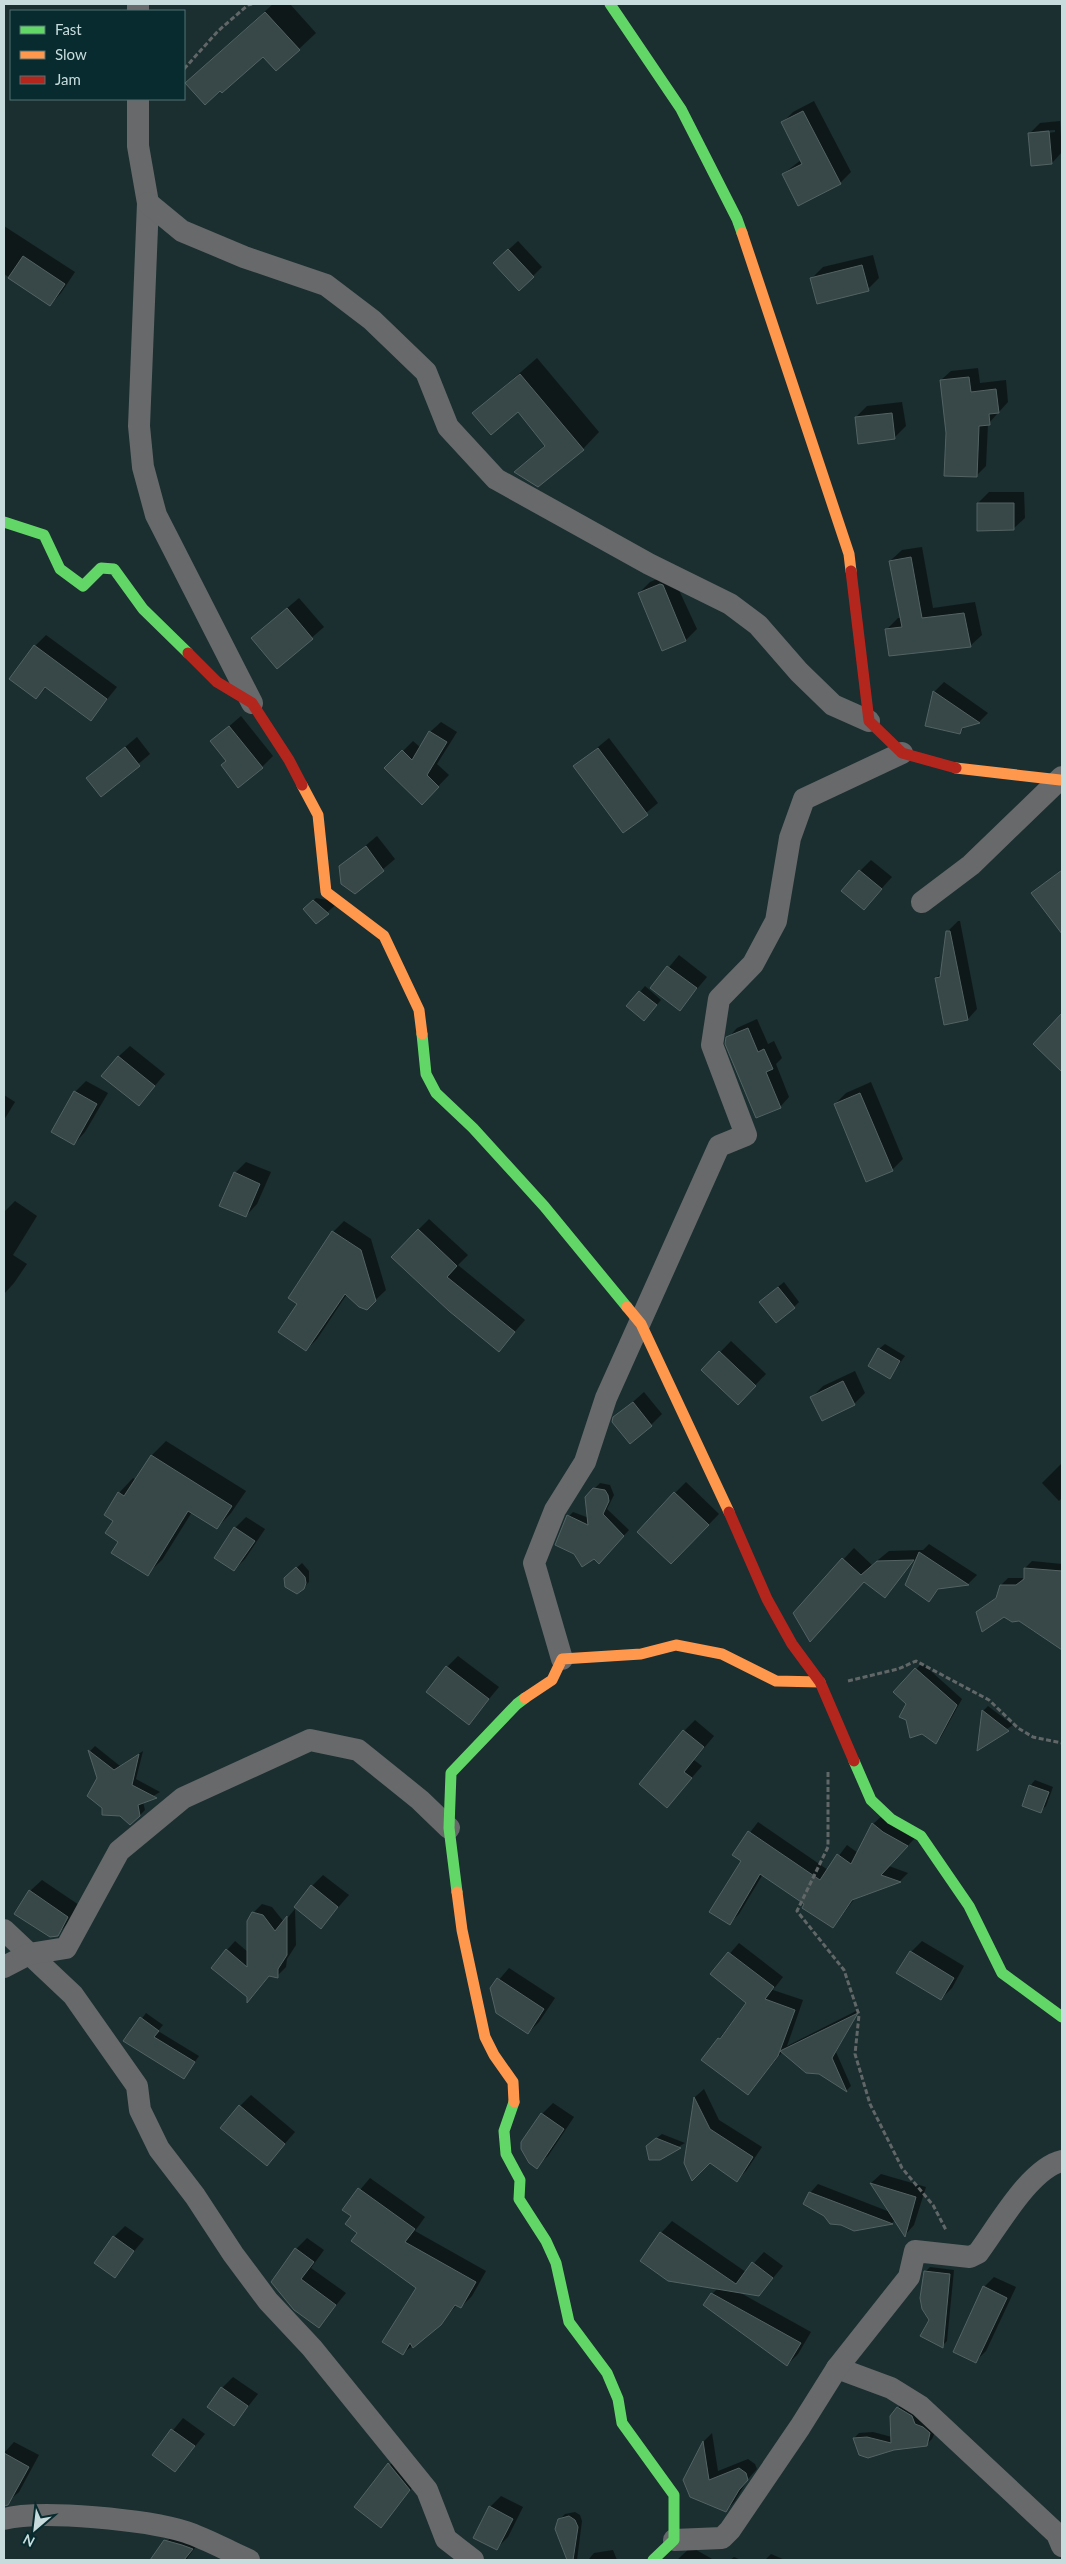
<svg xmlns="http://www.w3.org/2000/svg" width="1066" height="2564" font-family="Lato,sans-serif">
<rect width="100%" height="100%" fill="#1b2e30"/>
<g fill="#0007" fill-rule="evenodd">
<polygon points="273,4 290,4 316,33 299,49 263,55 186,83"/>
<polygon points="814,101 851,172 840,183 783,174 801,160 782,123 793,112"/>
<path d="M1060 121 1062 152 1052 163 1029 134 1040 123ZM1055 130V132L1040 134V131Z"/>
<polygon points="4,226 75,272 61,293 50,305 4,274"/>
<polygon points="518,241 542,267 533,276 494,263"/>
<polygon points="873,255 879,278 868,289 812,278 823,267"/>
<polygon points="537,358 599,432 583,449 516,471 546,444 518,411 474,413"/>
<polygon points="978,368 980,383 1006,380 1008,402 988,424 986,466 976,476 947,433 941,380 951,371"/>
<polygon points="902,402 906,426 894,438 856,417 867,406"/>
<polygon points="989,492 1024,492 1025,518 1013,529 978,503"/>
<polygon points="922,547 933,608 975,602 982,635 970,646 887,629 898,618 901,618 890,561 902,550"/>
<polygon points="671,573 697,629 686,640 663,650 639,593 650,582"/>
<polygon points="299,598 324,627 277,668 252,638"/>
<polygon points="46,635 117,687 91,719 47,687 36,697 35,646"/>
<polygon points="944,682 988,713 979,722 967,725 960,732 934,692"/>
<polygon points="241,716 273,756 262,767 227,761 212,741"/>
<polygon points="441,722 457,732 437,764 449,775 422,803 386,768 413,741 421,748 430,732"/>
<polygon points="137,737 150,754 102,795 88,778"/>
<polygon points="609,738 658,803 624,831 575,766"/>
<polygon points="377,836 395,859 355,893 340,867"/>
<polygon points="871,860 892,877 864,908 860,871"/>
<polygon points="1062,869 1062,913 1053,920 1033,893"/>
<polygon points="316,898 339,902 316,922 305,909"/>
<polygon points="958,921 960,921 977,1009 968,1019 936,978 942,972 948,931"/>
<polygon points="679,955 707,977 680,1009 652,988"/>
<polygon points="645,986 661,1000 649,1014 628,1006"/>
<polygon points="1062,1015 1062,1070 1035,1044"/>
<polygon points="757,1019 768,1044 774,1041 782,1058 776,1064 789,1097 780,1107 728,1038 737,1028"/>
<polygon points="130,1046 165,1074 138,1105 118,1057"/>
<polygon points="86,1081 108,1093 85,1132 74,1144 75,1092"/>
<polygon points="871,1082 903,1159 892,1170 835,1104 846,1093"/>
<polygon points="4,1095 15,1102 4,1120"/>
<polygon points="246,1162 271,1172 257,1204 246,1216 235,1173"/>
<polygon points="15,1201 37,1216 13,1255 27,1264 14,1283 4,1294 4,1212"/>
<polygon points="429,1219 468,1255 458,1265 525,1320 499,1350 450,1310 418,1230"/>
<polygon points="344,1221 371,1239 386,1290 367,1308 347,1294 317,1339 306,1350 299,1303 333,1232"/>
<polygon points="784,1282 799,1302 794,1307 766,1297"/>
<polygon points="731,1341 766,1374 738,1403 703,1370"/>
<polygon points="885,1344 905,1356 890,1377 879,1349"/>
<polygon points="855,1371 865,1393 854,1404 812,1397 823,1386"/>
<polygon points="644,1392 662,1414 651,1425 615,1418"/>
<polygon points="166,1441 246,1491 231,1513 217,1528 192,1512 162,1560 147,1574 120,1541 115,1521 105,1515 119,1493 133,1478 136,1480 152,1455"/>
<polygon points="1062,1463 1062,1498 1059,1501 1042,1483"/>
<polygon points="686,1482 719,1514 671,1563 675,1493"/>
<polygon points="600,1483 610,1485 614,1495 607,1509 629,1530 604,1557 594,1558 568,1517 573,1512 589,1518 594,1489"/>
<polygon points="246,1517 265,1529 245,1559 234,1570 235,1528"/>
<polygon points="929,1544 977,1575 968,1584 941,1587 929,1600 916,1559 885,1596 865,1580 794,1613 854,1548 872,1565 889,1551 923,1550"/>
<polygon points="1032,1561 1062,1564 1062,1640 1059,1642 1033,1631 1019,1620 977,1612 998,1596 1001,1585 1008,1578 1023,1578 1019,1586 1025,1586 1025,1568"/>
<polygon points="302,1563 309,1571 309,1582 303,1588 289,1575"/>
<polygon points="458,1656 499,1687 469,1723 447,1667"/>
<polygon points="922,1663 962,1699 941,1737 936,1742 907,1703 895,1692"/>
<polygon points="988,1706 1013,1725 979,1748 983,1711"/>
<polygon points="695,1720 714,1736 694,1760 702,1766 667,1806 684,1731"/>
<polygon points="95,1746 120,1766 143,1751 136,1779 160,1792 143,1802 145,1810 139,1816 98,1778 90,1751"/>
<polygon points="1035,1780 1053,1787 1046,1806 1041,1811 1030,1786"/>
<polygon points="883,1815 916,1837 889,1866 908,1873 900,1881 856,1897 833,1927 806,1903 763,1874 739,1914 730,1923 742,1861 733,1855 758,1822 828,1870 847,1845 858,1853 873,1824"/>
<polygon points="323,1875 349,1895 321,1927 312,1886"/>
<polygon points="42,1880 79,1905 68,1923 57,1935 30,1891"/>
<polygon points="262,1904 272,1907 284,1922 295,1909 296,1945 287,1959 286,1967 277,1976 270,1975 256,1992 248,1996 227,1950 235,1941 248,1952 253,1913"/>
<polygon points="922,1941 964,1966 952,1988 941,1999 911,1952"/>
<polygon points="739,1943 783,1977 773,1990 803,2000 787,2046 860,2009 836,2052 851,2086 846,2091 783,2051 748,2094 719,2039 747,2002 712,1974"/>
<polygon points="509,1968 555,1998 539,2022 528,2033 492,1988"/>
<polygon points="146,2013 163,2025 158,2031 199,2056 184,2077 125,2041"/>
<polygon points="704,2089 719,2120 762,2147 746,2171 737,2180 710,2162 686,2162 695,2097"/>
<polygon points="251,2095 295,2132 267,2164 240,2106"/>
<polygon points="553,2103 574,2117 548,2156 536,2167 542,2114"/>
<polygon points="662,2134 685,2143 657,2159 653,2141"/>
<polygon points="881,2174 926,2187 914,2225 905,2235 895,2220 892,2223 854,2230 841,2223 810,2193 818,2184 890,2212 871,2183"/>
<polygon points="370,2178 425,2217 415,2231 486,2271 472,2296 461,2307 457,2305 440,2324 402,2354 418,2288 359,2233 353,2216 344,2209"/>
<polygon points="672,2221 746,2272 764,2252 783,2266 759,2295 739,2292 811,2332 798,2354 787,2365 712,2294 718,2288 642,2261 661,2233"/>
<polygon points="125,2226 144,2239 114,2276 114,2237"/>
<polygon points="307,2238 324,2250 311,2268 346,2293 319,2326 295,2309 296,2249"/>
<polygon points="930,2267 954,2270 947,2341 942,2346 931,2319 925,2272"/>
<polygon points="994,2277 1016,2287 986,2351 976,2361 984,2287"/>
<polygon points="233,2377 258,2394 234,2424 222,2388"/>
<polygon points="903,2403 936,2430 932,2439 927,2444 893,2449 854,2438 859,2433 873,2432 892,2437 898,2408"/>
<polygon points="183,2418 205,2434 175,2471 153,2455"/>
<polygon points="712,2433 718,2471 748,2459 755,2464 757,2469 748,2479 735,2501 726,2511 684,2480 704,2441"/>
<polygon points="14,2442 39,2455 19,2492 4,2505 4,2453"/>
<polygon points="400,2453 420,2478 381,2526 355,2507"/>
<polygon points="501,2496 523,2507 508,2537 497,2548 490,2507"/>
<polygon points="575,2512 580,2515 582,2521 577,2560 568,2560 556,2529 559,2520 565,2514"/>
<polygon points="177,2530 203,2537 186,2560 159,2560 154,2557"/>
<polygon points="691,2547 714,2560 677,2560"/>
<polygon points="613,2550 617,2560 589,2559 594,2553"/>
<polygon points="771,2554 785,2560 765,2560"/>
<polygon points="734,2557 741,2560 730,2560"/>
</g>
<g fill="#384849" stroke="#536364">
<polygon points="265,12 300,50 276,71 263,57 222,93 220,91 205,105 185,83"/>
<polygon points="803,111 841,184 798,206 782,174 802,164 781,122"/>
<polygon points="1049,131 1052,164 1031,166 1028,133"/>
<polygon points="508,249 534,277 519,291 493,263"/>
<polygon points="23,256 65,284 50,306 8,278"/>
<polygon points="862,265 869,291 817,304 810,278"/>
<polygon points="520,374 584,450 538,487 514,472 545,446 518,412 491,435 472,413"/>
<polygon points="969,377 971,392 996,389 999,413 989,414 990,425 979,426 977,477 944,476 946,433 940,380"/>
<polygon points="892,413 895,439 858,444 855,417"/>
<polygon points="977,503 1014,503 1014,530 977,531"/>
<polygon points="911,557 922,618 964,613 971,647 889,656 885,629 902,627 889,561"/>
<polygon points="660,584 663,585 686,641 662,651 638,593"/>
<polygon points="287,608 313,639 277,669 251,638"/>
<polygon points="34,645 107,699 91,721 45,687 36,699 9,679"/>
<polygon points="933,691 980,723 962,728 960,734 925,726"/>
<polygon points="229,726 263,768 238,788 221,765 226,761 210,741"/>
<polygon points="429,731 447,742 427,775 439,787 422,805 384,768 402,750 412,760"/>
<polygon points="125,747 140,766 101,797 86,778"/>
<polygon points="598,748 648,815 623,833 573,766"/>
<polygon points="366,846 384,871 355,894 341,884 339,866"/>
<polygon points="859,870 882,889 864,910 841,891"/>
<polygon points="1062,870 1062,934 1031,893"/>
<polygon points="313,900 329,914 316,924 303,909"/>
<polygon points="946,931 950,931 968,1020 944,1025 935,978 940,977"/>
<polygon points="667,966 697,988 680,1011 650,988"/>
<polygon points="639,991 657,1005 644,1021 626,1006"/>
<polygon points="1062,1013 1062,1072 1033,1044"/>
<polygon points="748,1028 758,1052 764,1049 773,1069 766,1072 781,1108 756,1118 725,1044 726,1037"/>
<polygon points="118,1056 155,1086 139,1106 101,1076"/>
<polygon points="74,1091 97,1104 74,1145 51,1132"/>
<polygon points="860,1093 893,1171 866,1182 834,1104"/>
<polygon points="234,1172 260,1184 246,1217 219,1206"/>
<polygon points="418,1229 457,1266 447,1277 515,1332 499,1352 449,1311 391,1257"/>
<polygon points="332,1231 361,1250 376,1301 367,1310 359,1307 345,1294 306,1351 278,1332 297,1304 288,1298"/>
<polygon points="778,1287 795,1308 776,1323 759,1302"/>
<polygon points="878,1348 900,1361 890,1379 868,1366"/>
<polygon points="719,1351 756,1386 738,1405 701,1370"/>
<polygon points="843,1381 855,1405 822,1421 810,1397"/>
<polygon points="633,1402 652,1426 630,1444 612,1422 613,1417"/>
<polygon points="151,1455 232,1506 217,1529 188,1511 148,1576 111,1553 118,1542 105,1533 113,1521 104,1515 118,1492 124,1496"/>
<polygon points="593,1488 605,1490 608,1495 609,1501 603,1514 624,1536 599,1564 594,1559 582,1567 574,1554 555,1545 567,1515 588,1525 585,1497"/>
<polygon points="674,1492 709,1525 671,1564 637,1532"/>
<polygon points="234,1527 255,1541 234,1571 214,1558"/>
<polygon points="919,1552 969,1585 938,1589 929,1602 905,1585"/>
<polygon points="842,1558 861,1575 877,1561 914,1560 885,1598 864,1582 810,1642 793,1613"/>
<polygon points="296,1567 305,1577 306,1583 304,1589 297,1594 285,1587 284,1578"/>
<polygon points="1024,1568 1062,1571 1062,1650 1019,1621 1012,1622 1004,1617 982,1632 976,1612 996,1598 1000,1585 1016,1585 1024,1579"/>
<polygon points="446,1666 489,1699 469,1725 426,1692"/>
<polygon points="915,1668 957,1705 936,1744 922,1734 910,1738 906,1720 899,1717 906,1704 893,1692"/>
<polygon points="982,1710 1009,1731 977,1751"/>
<polygon points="683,1730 704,1747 684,1772 692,1778 667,1808 639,1784"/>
<polygon points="88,1750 114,1770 139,1754 132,1785 157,1798 138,1805 140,1816 130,1825 120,1816 102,1815 102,1808 87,1796 97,1778"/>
<polygon points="1029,1785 1049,1792 1041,1813 1022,1806"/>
<polygon points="872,1823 883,1832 908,1846 881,1875 901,1882 852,1900 833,1928 802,1908 804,1904 760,1874 730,1925 709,1912 741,1861 732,1855 748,1831 820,1880 837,1854 851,1864"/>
<polygon points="311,1885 338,1907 321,1929 294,1907"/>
<polygon points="29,1890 68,1917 58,1936 50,1937 14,1914"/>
<polygon points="252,1912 263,1915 275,1931 287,1916 287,1955 278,1969 278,1978 269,1976 247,2003 247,1997 211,1968 226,1949 247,1967 247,1921"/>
<polygon points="910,1951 954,1978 941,2000 896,1973"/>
<polygon points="728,1952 774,1987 765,1999 795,2010 778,2056 748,2095 701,2060 718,2038 720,2039 746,2003 710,1974"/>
<polygon points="497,1978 544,2009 528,2034 496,2013 490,1988"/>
<polygon points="858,2013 832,2058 847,2092 819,2074 806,2073 780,2051"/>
<polygon points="140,2017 159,2031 154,2037 195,2062 184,2079 123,2041"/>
<polygon points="694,2097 710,2129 753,2157 737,2182 710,2163 692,2181 684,2163"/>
<polygon points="239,2105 285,2144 267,2166 220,2128"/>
<polygon points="541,2113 564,2129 537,2169 529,2163 521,2149 521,2142"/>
<polygon points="656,2138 681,2148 660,2160 649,2160 646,2146"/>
<polygon points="870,2183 916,2197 905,2237"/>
<polygon points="358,2188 415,2229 405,2242 476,2282 461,2308 455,2305 441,2325 413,2348 410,2343 403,2355 382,2342 416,2288 351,2241 357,2233 345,2224 351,2216 342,2210"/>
<polygon points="809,2192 893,2224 854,2231 841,2225 830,2224 824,2216 803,2204"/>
<polygon points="660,2232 736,2284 752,2262 773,2278 759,2296 668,2281 640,2261"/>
<polygon points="113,2236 134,2251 115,2278 94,2263"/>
<polygon points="295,2248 314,2262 301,2279 336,2305 319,2328 294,2310 271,2282"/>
<polygon points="924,2271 950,2274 943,2348 920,2336 929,2320 922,2309 920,2298"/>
<polygon points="983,2286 1007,2298 976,2363 953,2352"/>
<polygon points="711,2293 801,2343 787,2366 703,2305"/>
<polygon points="221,2387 248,2406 234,2426 207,2407"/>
<polygon points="897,2407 912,2416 915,2424 923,2427 930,2433 927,2446 894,2450 868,2458 859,2455 853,2438 867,2437 891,2443 890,2416"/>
<polygon points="171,2429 195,2446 175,2472 152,2455"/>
<polygon points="703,2441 709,2480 739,2468 746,2473 748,2480 739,2490 726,2512 690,2497 683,2480"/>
<polygon points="4,2453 29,2467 8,2505 4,2506"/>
<polygon points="388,2463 410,2490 381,2528 354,2507"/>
<polygon points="489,2506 513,2519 497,2550 473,2538"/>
<polygon points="569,2516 575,2520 578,2527 573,2560 567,2560 555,2529 558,2519"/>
<polygon points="164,2540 182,2545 193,2549 184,2560 150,2560"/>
</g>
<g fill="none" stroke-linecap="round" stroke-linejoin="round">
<g stroke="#616667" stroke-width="3" stroke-dasharray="5 2.5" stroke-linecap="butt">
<polyline points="184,69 218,31 248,5 252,4"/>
<polyline points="848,1681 898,1669 916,1661 989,1700 1018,1728 1033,1737 1062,1743"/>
<polyline points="828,1772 828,1847 797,1911 844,1970 859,2015 855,2054 870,2104 902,2168 933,2205 946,2230"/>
</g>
<g stroke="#67696a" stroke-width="22">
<polyline points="138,11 138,4"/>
<polyline points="138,99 138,146 148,203 139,426 143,467 156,515 252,703"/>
<polyline points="148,203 182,231 244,257 326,285 372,320 426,372 448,427 496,479 649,564 730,604 758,625 799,672 833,705 869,721"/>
<polyline points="922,902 971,865 1062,777"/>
<polyline points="562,1659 534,1563 555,1510 585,1462 606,1398 719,1146 746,1135 712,1045 719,999 753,964 776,921 790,838 804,799 902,753"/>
<polyline points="4,1930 73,1995 137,2086 140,2110 159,2149 195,2196 233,2254 268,2301 312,2348 427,2490 446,2539 473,2560"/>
<polyline points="4,1967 29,1954 66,1948 119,1851 183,1798 310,1740 358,1750 420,1800 449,1828"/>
<polyline points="837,2368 891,2388 920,2406 1057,2534 1062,2546"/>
<path d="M4 2519C41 2509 148 2520 186 2532 207 2539 228 2551 249 2560"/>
<path d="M674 2540 722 2538 730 2530 800 2427 837 2368 909 2277 915 2251 970 2257 978 2253C997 2228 1030 2168 1062 2161"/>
</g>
<g stroke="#63d668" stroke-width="11">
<polyline points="610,4 681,109 737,219 742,233"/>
<polyline points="4,522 44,535 60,569 83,586 101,568 114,569 143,609 188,653"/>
<polyline points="422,1034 426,1074 436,1093 473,1128 544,1206 627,1307"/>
<polyline points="854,1761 871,1800 891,1819 921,1836 969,1906 1002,1973 1062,2017"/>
<polyline points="457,1892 449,1828 451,1773 517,1704 525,1698"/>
<polyline points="514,2102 504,2131 506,2154 520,2180 519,2199 546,2241 556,2263 569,2322 607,2373 618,2399 622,2423 674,2495 674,2540 653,2560"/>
</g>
<g stroke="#ff974d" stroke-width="11">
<polyline points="742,233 849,554 851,571"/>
<polyline points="956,768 1060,780"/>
<polyline points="302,785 318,815 326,892 384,936 419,1010 422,1034"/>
<polyline points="627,1307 641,1324 729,1512"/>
<polyline points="525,1698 552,1680 562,1659 641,1654 676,1645 722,1654 776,1681 820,1682"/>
<polyline points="457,1892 462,1930 485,2037 494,2055 513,2082 514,2102"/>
</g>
<g stroke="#b3261e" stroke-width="11">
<polyline points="851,571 869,721 902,753 956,768"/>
<polyline points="188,653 217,682 252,703 289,760 302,785"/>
<polyline points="729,1512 767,1599 792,1644 820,1682 854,1761"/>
</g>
</g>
<rect width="1066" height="2564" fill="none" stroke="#c9dcdd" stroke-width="10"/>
<rect x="10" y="10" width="175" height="90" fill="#072b2e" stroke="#557274"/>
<rect x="20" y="26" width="25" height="8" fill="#63d668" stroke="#557274"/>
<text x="55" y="35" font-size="15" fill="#c9dcdd">Fast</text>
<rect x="20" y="51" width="25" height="8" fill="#ff974d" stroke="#557274"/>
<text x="55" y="60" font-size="15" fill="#c9dcdd">Slow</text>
<rect x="20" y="76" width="25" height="8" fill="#b3261e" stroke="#557274"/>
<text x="55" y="85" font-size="15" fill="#c9dcdd">Jam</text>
<g transform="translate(35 2529) rotate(208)" stroke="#072b2e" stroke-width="4" paint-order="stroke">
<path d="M0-4L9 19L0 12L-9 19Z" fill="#c9dcdd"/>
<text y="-8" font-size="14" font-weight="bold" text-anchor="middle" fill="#c9dcdd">N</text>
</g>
</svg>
